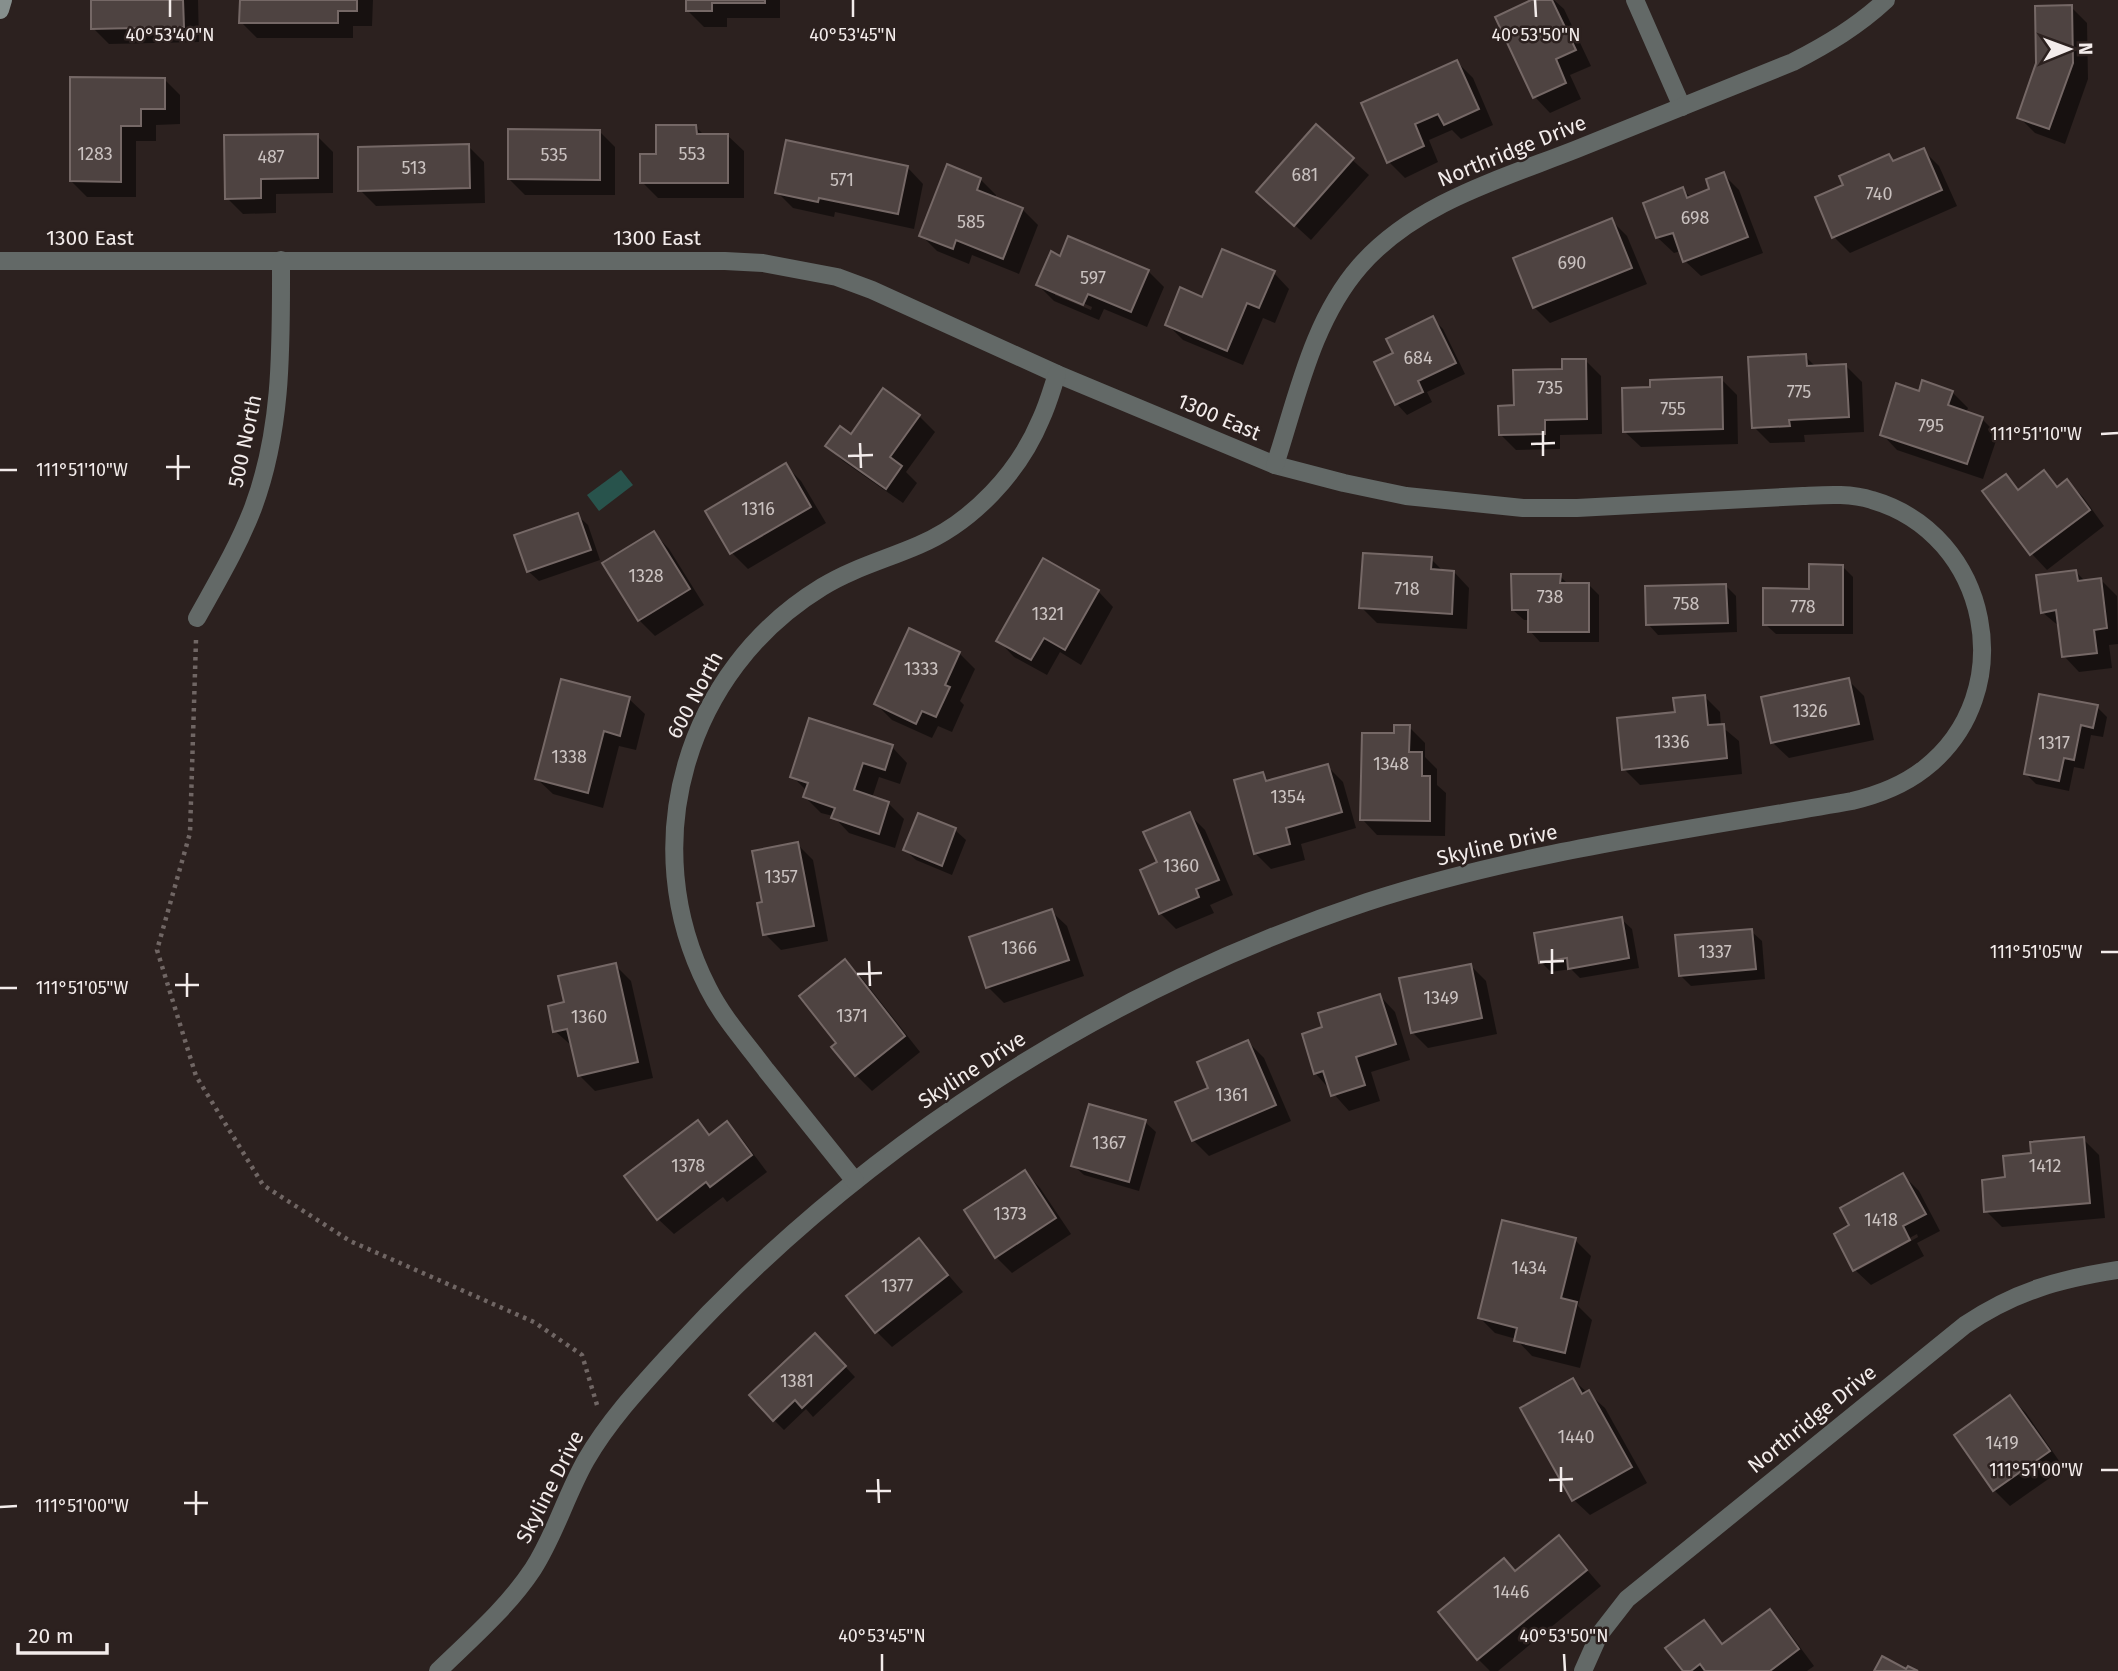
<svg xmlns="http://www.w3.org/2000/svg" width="2118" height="1671" font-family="'Fira Sans',sans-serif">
<rect width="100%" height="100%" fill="#2c211f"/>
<polygon fill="#28534c" points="621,470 633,485 599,511 587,495"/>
<g fill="#0007" fill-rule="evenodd">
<polygon points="93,0 198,0 199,42 109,44 93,28"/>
<polygon points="241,0 373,0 372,26 353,26 353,38 257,38 241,22"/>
<polygon points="688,0 780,0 780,18 727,18 727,27 704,27 688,11"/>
<polygon points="1535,0 1554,0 1564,9 1591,66 1570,75 1581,99 1550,113 1535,97"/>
<polygon points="2071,7 2087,23 2088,79 2065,144 2035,133 2019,117 2038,63"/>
<polygon points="1457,62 1473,78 1493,125 1461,139 1452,130 1429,140 1438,162 1405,178 1389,162"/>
<polygon points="72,79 164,79 180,95 180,124 156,125 156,141 136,141 136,197 87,197 71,181"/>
<polygon points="696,127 705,136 728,136 744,151 744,198 658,198 642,182 657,156"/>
<polygon points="1316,127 1369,175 1311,240 1275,207"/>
<polygon points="599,131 615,147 615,195 525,195 509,179"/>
<polygon points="317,136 333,152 333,193 276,194 276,213 243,214 227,198"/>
<polygon points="787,142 908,168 923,184 914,229 835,212 834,217 793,208 777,192"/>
<polygon points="468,146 484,162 485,203 376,206 360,190"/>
<polygon points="1923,150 1939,166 1957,206 1850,253 1834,237 1845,186 1889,156 1895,162"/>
<polygon points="1723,174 1739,190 1763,253 1701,276 1685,261 1681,251 1674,253 1658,238 1645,204 1683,189 1691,198 1711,190"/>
<polygon points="980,179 996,195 995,199 1022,209 1038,225 1019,274 972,255 969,264 937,251 921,235"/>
<polygon points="1611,220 1627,236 1647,284 1550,323 1534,307"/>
<path d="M1061 258 1148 271 1164 287 1147 327 1104 309 1099 320 1054 301 1038 285ZM1055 291 1092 307 1091 310 1055 295Z"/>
<polygon points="1274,273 1289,289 1275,323 1263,318 1243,365 1183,340 1167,324 1203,299"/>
<polygon points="1432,318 1443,329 1465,374 1427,392 1432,402 1407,415 1397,404 1377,363 1395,354"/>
<polygon points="1805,356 1817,368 1846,366 1862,382 1864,432 1804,435 1805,442 1770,443 1754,427"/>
<polygon points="1585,360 1601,376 1602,434 1560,435 1560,449 1516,450 1500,434 1516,407 1564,371"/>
<polygon points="1721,379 1737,395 1738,444 1641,447 1625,432"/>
<polygon points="1952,392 1968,408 1966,413 1982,419 1998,435 1983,479 1897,450 1882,434 1920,394"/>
<polygon points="919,416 935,432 906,472 917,483 903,503 843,461 828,446"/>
<polygon points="786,466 801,481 826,523 748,569 732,553 707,512"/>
<polygon points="2044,473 2059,488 2067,481 2083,497 2104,526 2047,570 2032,554 2006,476 2020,491"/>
<polygon points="577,515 588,525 600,560 539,581 528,571"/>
<polygon points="654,533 669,549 704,605 655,636 639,620"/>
<polygon points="1431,559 1444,572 1454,572 1469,588 1467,629 1377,623 1361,607"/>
<polygon points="1842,566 1853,577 1853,634 1776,634 1765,624"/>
<polygon points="2076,572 2086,582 2101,580 2117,596 2118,644 2109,645 2112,668 2079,672 2064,656 2060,627 2042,612"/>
<polygon points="1560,576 1569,585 1589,585 1599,595 1599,642 1540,642 1530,631 1530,620 1524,620 1513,610"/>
<polygon points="1726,586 1736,596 1737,632 1658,635 1648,624"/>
<polygon points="1098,591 1113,607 1081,665 1060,652 1047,675 1014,657 999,641"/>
<polygon points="959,653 975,669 960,701 964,705 952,732 938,726 932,738 892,720 876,704"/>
<polygon points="1848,680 1864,696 1874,740 1789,758 1773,743"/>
<polygon points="1704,696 1720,712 1721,726 1739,741 1742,774 1640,785 1624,769 1677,713"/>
<polygon points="629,699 645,714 636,750 619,746 603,808 553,794 537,779"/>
<polygon points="2097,707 2107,717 2103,737 2091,735 2084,769 2074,767 2069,791 2036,784 2026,774"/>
<polygon points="1409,727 1425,743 1425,757 1437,769 1437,785 1446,793 1445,836 1377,835 1362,819 1396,735"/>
<polygon points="892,747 907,763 900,784 879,777 872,798 888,803 904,819 895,848 849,833 833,816 821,813 805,797 807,791 792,776"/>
<polygon points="1327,766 1343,782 1356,828 1301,844 1305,860 1271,869 1255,853 1263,774 1270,782"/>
<polygon points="1189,814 1205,830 1233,895 1210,905 1214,913 1176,929 1160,913 1142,871 1159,863"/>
<polygon points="919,815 955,830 966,840 952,875 916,860 905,850"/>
<polygon points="797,844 813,860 828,941 781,950 765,934 764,904"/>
<polygon points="1051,911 1067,926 1084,976 1004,1003 988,987 971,938"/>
<polygon points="1621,919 1632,929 1639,968 1580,978 1571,969 1551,972 1541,962"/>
<polygon points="1751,931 1762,941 1765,979 1691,986 1680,975"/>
<polygon points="845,961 861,977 920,1052 872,1091 856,1075 838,1044"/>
<polygon points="615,965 631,981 653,1078 595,1091 579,1075 573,1047 555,1031 566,1003"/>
<polygon points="1470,965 1486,981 1497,1034 1428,1048 1412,1032"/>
<polygon points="1380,996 1395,1012 1410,1060 1371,1072 1380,1101 1349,1111 1316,1074 1304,1035 1324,1028"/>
<polygon points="1248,1042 1264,1058 1291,1121 1209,1156 1193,1140 1177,1103 1210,1089"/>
<polygon points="697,1122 710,1135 726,1123 742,1139 767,1172 727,1202 723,1197 674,1234 658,1219"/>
<polygon points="1145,1122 1156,1132 1139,1191 1084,1175 1073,1165"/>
<polygon points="2083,1139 2099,1155 2105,1218 2002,1227 1986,1211 2007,1179"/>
<polygon points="1025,1172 1040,1188 1071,1234 1012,1273 996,1257"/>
<path d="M1903 1175 1919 1191 1940 1231 1917 1243 1924 1256 1871 1285 1855 1270 1852 1226ZM1917 1234 1918 1237 1858 1270V1266Z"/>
<polygon points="1575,1240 1591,1256 1578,1306 1592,1320 1580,1368 1532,1356 1516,1339 1495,1333 1480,1318"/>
<polygon points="919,1241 963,1292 892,1347 877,1332"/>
<polygon points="825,1345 855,1377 813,1417 806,1409 784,1430 774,1420"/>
<polygon points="1573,1380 1605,1408 1647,1483 1590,1515 1574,1500"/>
<polygon points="2010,1397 2026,1413 2064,1468 2010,1506 1994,1490"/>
<polygon points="1559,1538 1601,1586 1498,1671 1490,1671 1478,1659 1516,1572"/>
<polygon points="1770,1612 1785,1627 1814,1666 1807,1671 1685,1671 1704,1622 1724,1645"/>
</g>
<g fill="#4e4341" stroke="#756866" stroke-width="2">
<polygon points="91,0 183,0 184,27 91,29"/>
<polygon points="240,0 357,0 357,11 338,11 338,23 239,23"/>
<polygon points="686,0 765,0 765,3 712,3 712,11 686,11"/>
<polygon points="1531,0 1552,0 1576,50 1556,59 1566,83 1533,98 1495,17"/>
<polygon points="2072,5 2073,63 2049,129 2017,118 2036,63 2035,6"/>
<polygon points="1457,60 1479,109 1444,125 1438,114 1415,124 1424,146 1387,163 1361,103"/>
<polygon points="70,77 165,78 165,109 141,109 141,126 121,126 121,182 70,181"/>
<polygon points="1316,124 1354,158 1294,226 1256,192"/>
<polygon points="656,125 696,125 697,134 728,134 728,183 640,183 640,154 656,154"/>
<polygon points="508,129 600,130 600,180 508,179"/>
<polygon points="318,134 318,178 261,179 261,198 225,199 224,135"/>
<polygon points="786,140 908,166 898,214 819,198 818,202 775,193"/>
<polygon points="469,144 470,188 358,191 358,147"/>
<polygon points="1924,148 1942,190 1832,238 1815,197 1843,185 1839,176 1889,154 1893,161"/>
<polygon points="947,164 981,178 977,190 1023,208 1003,259 956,240 953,249 919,236"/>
<polygon points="1724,172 1748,237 1683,262 1673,233 1656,238 1643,203 1683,187 1687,198 1709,189 1706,179"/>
<polygon points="1612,218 1632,268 1533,308 1513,258"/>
<polygon points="1068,236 1149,270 1131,312 1088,294 1083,305 1036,285 1051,251 1060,256"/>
<polygon points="1222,249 1275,271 1259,308 1247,303 1227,351 1165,325 1180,287 1202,297"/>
<polygon points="1433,316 1456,363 1418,381 1423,392 1395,405 1374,362 1393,353 1386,339"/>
<polygon points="1806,354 1807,366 1846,364 1849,417 1789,420 1790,426 1752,428 1748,357"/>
<polygon points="1562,359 1586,359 1587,419 1545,420 1545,434 1499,435 1498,406 1514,405 1513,370 1562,369"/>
<polygon points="1722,377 1723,429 1623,432 1622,388 1650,387 1650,380"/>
<polygon points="1922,380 1953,391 1948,405 1983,417 1967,464 1880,435 1896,383 1919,391"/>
<polygon points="883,388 920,415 890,457 902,466 886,489 825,446 840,426 851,434"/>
<polygon points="786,463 811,507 730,554 705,511"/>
<polygon points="2044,470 2057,487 2067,479 2090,510 2030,555 1982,491 2006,474 2018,490"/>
<polygon points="578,513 591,550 527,572 514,535"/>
<polygon points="654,531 690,589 638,621 602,563"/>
<polygon points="1363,553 1432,557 1431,569 1454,571 1452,614 1359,608"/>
<polygon points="1043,558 1099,590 1065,650 1044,638 1031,660 996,641"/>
<polygon points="1809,564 1843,565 1843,625 1763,625 1763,588 1809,589"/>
<polygon points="2076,570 2078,581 2101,578 2107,628 2094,630 2097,653 2062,657 2056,610 2041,613 2036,575"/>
<polygon points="1511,574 1561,574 1560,583 1589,583 1589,632 1528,632 1528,610 1512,610"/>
<polygon points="1726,584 1728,623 1646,625 1645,586"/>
<polygon points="909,628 960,652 945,685 950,687 936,717 922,711 916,724 874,704"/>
<polygon points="1849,678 1859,724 1771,743 1761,697"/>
<polygon points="561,679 630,697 620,736 604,731 588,793 535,779"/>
<polygon points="2039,694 2098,705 2093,728 2081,725 2074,760 2064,758 2059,781 2024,774"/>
<polygon points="1705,695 1708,725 1724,724 1727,758 1622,770 1617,718 1675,712 1673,698"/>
<polygon points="809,718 893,745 885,770 863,763 854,790 889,802 879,834 831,818 835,808 803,797 808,783 790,777"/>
<polygon points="1394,725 1410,725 1409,752 1422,752 1422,776 1430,776 1430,821 1360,820 1362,733 1394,733"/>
<polygon points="1328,764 1342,812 1286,828 1290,844 1254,854 1234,780 1263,772 1266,781"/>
<polygon points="1190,812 1219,880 1196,889 1199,897 1159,914 1140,870 1157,862 1143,832"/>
<polygon points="918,813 956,828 942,866 903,850"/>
<polygon points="798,842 814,926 763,935 757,903 762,902 752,851"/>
<polygon points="1052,909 1069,960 986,988 969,937"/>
<polygon points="1622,917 1629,958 1568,969 1567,958 1539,963 1534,933"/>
<polygon points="1752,929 1756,969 1679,976 1675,935"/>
<polygon points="845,959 905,1036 855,1076 831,1047 836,1043 799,996"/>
<polygon points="616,963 638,1062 578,1076 567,1029 553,1032 548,1006 564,1002 558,976"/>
<polygon points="1471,964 1482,1018 1411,1033 1399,978"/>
<polygon points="1380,994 1396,1044 1356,1057 1365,1085 1331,1096 1323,1071 1314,1074 1302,1034 1322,1027 1318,1013"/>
<polygon points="1248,1040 1276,1105 1192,1141 1175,1102 1208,1088 1197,1062"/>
<polygon points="1089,1104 1146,1120 1129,1182 1071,1166"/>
<polygon points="698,1120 709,1135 727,1121 752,1155 710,1187 706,1182 657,1220 624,1176"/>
<polygon points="2084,1137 2090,1203 1984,1212 1982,1180 2005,1177 2003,1156 2031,1153 2030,1142"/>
<polygon points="1025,1170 1056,1218 995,1258 964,1210"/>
<polygon points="1903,1173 1926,1214 1903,1226 1910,1240 1853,1271 1834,1234 1849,1225 1840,1208"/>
<polygon points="1502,1220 1576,1238 1561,1298 1577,1302 1565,1353 1514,1341 1517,1328 1478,1318"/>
<polygon points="919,1238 948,1275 875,1333 846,1296"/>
<polygon points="815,1333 846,1366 802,1408 795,1400 773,1421 749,1395"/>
<polygon points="1573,1378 1582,1394 1589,1390 1632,1467 1572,1501 1520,1408"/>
<polygon points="2010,1395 2050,1451 1993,1491 1954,1435"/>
<polygon points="1559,1535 1587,1570 1477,1660 1438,1612 1504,1558 1515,1571"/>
<polygon points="1770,1609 1799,1649 1770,1671 1705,1671 1700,1664 1691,1671 1683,1671 1665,1648 1704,1620 1722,1644"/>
<polygon points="1882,1656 1906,1669 1908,1666 1918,1671 1874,1671"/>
</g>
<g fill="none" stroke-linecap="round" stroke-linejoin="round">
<polyline stroke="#706664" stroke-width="4.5" stroke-dasharray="3.5 5" stroke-linecap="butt" points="196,640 190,833 157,950 196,1076 263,1185 350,1241 534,1322 582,1355 597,1405"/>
<g stroke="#636967" stroke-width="18">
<polyline points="1635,0 1682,107"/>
<path d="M0 261H725L763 263 837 277 872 290 1057 374 1275 465 1344 483 1406 496 1523 508H1577L1803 496C1825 495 1850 493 1872 500 1990 534 2022 693 1924 769 1902 786 1878 795 1852 801 1690 830 1523 851 1367 902 1104 990 860 1147 673 1351 642 1385 609 1420 586 1460 566 1495 555 1535 533 1569 508 1607 471 1639 438 1671"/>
<path d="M1275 465C1297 398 1312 321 1360 266 1415 203 1501 179 1577 149 1649 120 1721 91 1793 62 1828 44 1858 26 1886 0"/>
<path d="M197 618C217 582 238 547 253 508 283 428 281 344 281 260"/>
<path d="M855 1181C825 1144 796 1107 766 1070 746 1043 723 1018 708 988 634 844 686 670 822 587 853 568 887 559 919 545 973 522 1019 472 1041 419 1048 404 1052 389 1057 374"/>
<path d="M1583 1671 1599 1635 1627 1599 1965 1325C2015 1291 2060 1279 2118 1270"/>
</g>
<polyline stroke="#868f8d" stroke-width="18" points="0,10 3,0"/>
</g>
<path fill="none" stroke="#f3eceb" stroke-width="2.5" d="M170 0V17M853 0V17M1535 0 1536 17M1543 431V456M2101 434 2118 433M860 443 861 468M1531 444 1555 443M178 455V480M848 456 873 455M166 467H190M0 470H17M1552 949V974M2101 952H2118M869 961 870 986M1540 962 1564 961M187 973V997M857 974 882 973M175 985H199M0 988H17M1561 1467V1492M2101 1470H2118M878 1479 879 1503M1549 1480 1573 1479M196 1491V1515M866 1491H891M184 1503H208M0 1507 17 1506M882 1654V1671M1564 1654 1565 1671"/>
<g text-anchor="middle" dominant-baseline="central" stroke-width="5" stroke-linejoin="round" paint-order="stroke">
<g font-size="18" fill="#cac2c0">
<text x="95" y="154">1283</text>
<text x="692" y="154">553</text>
<text x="554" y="155">535</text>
<text x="271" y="157">487</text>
<text x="414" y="168">513</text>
<text x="1305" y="175">681</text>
<text x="842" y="180">571</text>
<text x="1879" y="194">740</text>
<text x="1695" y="218">698</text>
<text x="971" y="222">585</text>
<text x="1572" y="263">690</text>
<text x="1093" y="278">597</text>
<text x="1418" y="358">684</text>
<text x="1550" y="388">735</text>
<text x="1799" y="392">775</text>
<text x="1673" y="409">755</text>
<text x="1931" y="426">795</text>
<text x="758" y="509">1316</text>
<text x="646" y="576">1328</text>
<text x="1407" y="589">718</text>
<text x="1550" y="597">738</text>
<text x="1686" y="604">758</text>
<text x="1803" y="607">778</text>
<text x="1048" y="614">1321</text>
<text x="921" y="669">1333</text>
<text x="1810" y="711">1326</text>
<text x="1672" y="742">1336</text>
<text x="2054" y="743">1317</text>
<text x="569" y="757">1338</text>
<text x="1391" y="764">1348</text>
<text x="1288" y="797">1354</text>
<text x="1181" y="866">1360</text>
<text x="781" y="877">1357</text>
<text x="1019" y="948">1366</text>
<text x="1715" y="952">1337</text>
<text x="1441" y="998">1349</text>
<text x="852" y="1016">1371</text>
<text x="589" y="1017">1360</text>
<text x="1232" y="1095">1361</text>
<text x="1109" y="1143">1367</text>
<text x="688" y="1166">1378</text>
<text x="2045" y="1166">1412</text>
<text x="1010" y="1214">1373</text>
<text x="1881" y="1220">1418</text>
<text x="1529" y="1268">1434</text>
<text x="897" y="1286">1377</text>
<text x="797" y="1381">1381</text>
<text x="1576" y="1437">1440</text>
<text x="2002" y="1443">1419</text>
<text x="1511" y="1592">1446</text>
</g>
<g font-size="21" fill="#f3eceb" stroke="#2c211f">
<text transform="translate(1512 151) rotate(-22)">Northridge Drive</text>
<text x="90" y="238">1300 East</text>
<text x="657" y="238">1300 East</text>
<text transform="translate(1219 417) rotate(23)">1300 East</text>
<text transform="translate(245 441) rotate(-78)">500 North</text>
<text transform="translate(695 695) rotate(-62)">600 North</text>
<text transform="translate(1497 845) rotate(-13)">Skyline Drive</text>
<text transform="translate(972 1070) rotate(-33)">Skyline Drive</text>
<text transform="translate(1812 1419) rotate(-39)">Northridge Drive</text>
<text transform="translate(550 1487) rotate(-63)">Skyline Drive</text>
</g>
</g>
<g font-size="18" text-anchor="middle" fill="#f3eceb" stroke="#2c211f" stroke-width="5" stroke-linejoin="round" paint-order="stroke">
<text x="170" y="41">40°53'40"N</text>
<text x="853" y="41">40°53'45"N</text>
<text x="1536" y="41">40°53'50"N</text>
<text x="2036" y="440">111°51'10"W</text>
<text x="82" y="476">111°51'10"W</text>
<text x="2036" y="958">111°51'05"W</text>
<text x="82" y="994">111°51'05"W</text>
<text x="2036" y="1476">111°51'00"W</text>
<text x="82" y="1512">111°51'00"W</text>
<text x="882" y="1642">40°53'45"N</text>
<text x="1564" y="1642">40°53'50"N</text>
</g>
<g transform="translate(2069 49) rotate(89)" stroke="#2c211f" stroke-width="5" paint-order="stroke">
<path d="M0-5L12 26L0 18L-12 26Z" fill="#f3eceb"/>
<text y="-10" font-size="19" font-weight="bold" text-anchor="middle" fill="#f3eceb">N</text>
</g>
<path d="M18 1643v10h89v-10" fill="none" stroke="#f3eceb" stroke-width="3.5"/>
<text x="28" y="1643" font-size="21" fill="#f3eceb" stroke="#2c211f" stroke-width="5" paint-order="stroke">20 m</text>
</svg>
